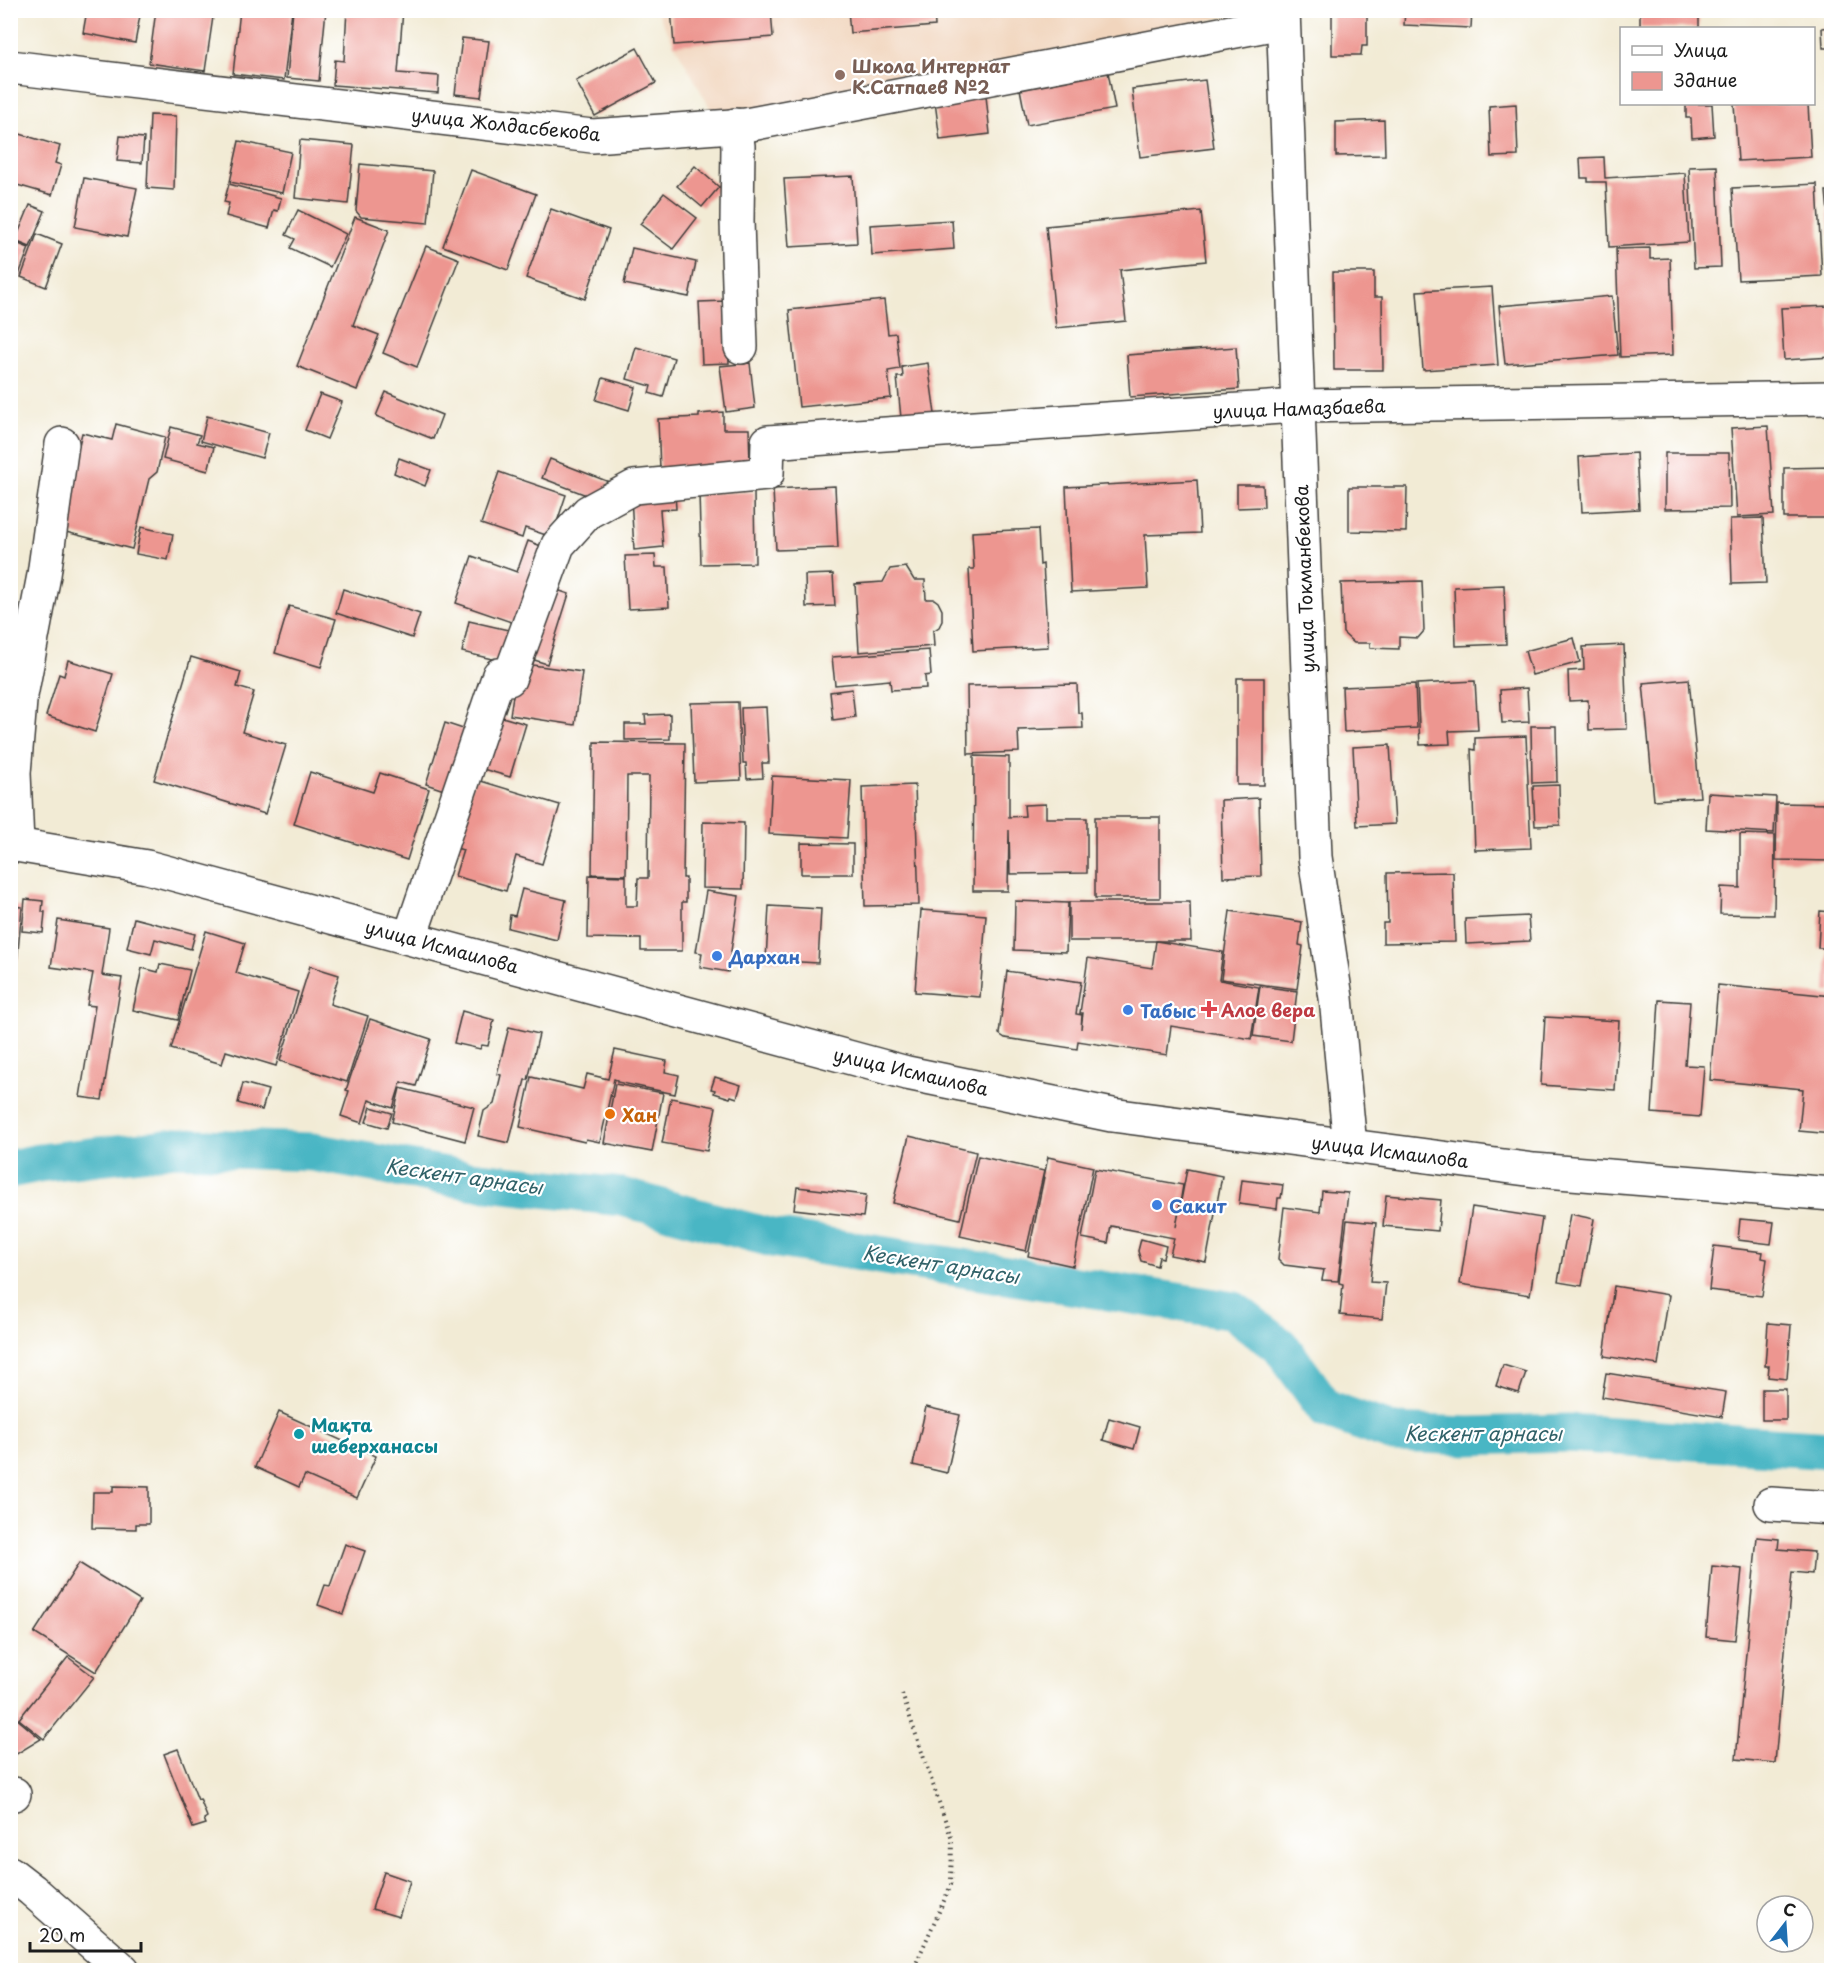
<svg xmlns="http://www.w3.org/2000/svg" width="1842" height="1981" font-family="'Playpen Sans',sans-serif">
<rect width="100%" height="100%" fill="#fff"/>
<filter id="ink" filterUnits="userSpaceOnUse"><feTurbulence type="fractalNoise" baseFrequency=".0167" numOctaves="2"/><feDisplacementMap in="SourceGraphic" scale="12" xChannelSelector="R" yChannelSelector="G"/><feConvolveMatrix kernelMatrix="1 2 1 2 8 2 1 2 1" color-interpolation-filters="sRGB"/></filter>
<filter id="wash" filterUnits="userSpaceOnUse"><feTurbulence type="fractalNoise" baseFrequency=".008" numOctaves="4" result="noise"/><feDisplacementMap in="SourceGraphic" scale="24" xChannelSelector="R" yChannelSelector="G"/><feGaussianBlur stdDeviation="1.35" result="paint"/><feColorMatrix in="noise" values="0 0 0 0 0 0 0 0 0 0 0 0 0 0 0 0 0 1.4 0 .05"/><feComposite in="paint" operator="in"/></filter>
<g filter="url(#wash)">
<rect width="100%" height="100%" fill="#f2ebd5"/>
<polygon fill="#f1d5bd" points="1257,10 718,122 656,11"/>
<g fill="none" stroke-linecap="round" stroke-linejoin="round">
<polyline stroke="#49b6c4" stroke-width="39" points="10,1169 39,1163 176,1147 312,1152 469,1180 622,1197 772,1238 1234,1311 1281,1347 1326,1409 1394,1433 1469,1436 1568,1433 1832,1450"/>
</g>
<g id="blocks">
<g fill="#ed9690">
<polygon points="87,10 141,10 135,43 83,33"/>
<polygon points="156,10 214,10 205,71 149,63"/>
<polygon points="240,10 292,10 284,80 233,74"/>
<polygon points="293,10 326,10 319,81 287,78"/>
<polygon points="347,10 403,10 398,73 439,76 438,93 333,85 335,60 344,61"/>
<polygon points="671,10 771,10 773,37 674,45"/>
<polygon points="848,10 934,10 935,26 850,33"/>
<polygon points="1332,10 1361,10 1361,12 1367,12 1367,46 1362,46 1361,55 1332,55"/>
<polygon points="1405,10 1472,10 1471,28 1404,25"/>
<rect x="1640" y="10" width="59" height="18"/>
<polygon points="1832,27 1832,48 1823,48 1822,28"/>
<polygon points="462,38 489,41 481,97 455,94"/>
<polygon points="637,48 656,83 595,116 576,81"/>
<polygon points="1108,72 1115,109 1027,125 1020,89"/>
<polygon points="1205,80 1214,148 1140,157 1132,89"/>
<polygon points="986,96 990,134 940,140 935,102"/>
<polygon points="1516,104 1518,156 1491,157 1489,106"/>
<polygon points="1686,104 1712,104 1714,136 1692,138 1691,118 1686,118"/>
<polygon points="1734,104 1808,104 1811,157 1738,161"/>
<polygon points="150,115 176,116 174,190 147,188"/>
<polygon points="1384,120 1385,155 1336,156 1336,122"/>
<polygon points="10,131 60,146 55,163 61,165 52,195 10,183"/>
<polygon points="120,136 144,138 142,163 117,161"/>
<polygon points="300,140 354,145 348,204 295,198"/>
<polygon points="239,141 291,152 282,193 230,182"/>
<polygon points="1604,157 1605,178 1685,173 1689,242 1609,247 1606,182 1588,182 1588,178 1581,178 1580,158"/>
<polygon points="360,164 433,171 428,223 361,217 356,211"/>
<polygon points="695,166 719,187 702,207 677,186"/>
<polygon points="1717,166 1721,267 1694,268 1689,167"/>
<polygon points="471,170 536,194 508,270 443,246"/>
<polygon points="853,176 857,243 789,247 784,179"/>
<polygon points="84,178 137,188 127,237 75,227"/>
<polygon points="229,184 281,198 278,211 274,210 269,228 226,216 229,203 224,202"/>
<polygon points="1817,184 1822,276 1738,280 1732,188"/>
<polygon points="1826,191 1832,191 1832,235 1830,235"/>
<polygon points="664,193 697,218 673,249 640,224"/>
<polygon points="30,205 45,211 30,247 15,241"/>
<polygon points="551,209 609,230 585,299 526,278"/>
<polygon points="298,210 346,234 330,267 290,248 295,239 286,235"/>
<polygon points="1201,211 1206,261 1120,270 1126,321 1056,328 1046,226"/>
<polygon points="355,217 389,230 353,325 379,335 357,390 297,366"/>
<polygon points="952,220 954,249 872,255 870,225"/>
<polygon points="37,234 62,244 46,287 21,277"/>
<polygon points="11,241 29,248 14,288 10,286"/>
<polygon points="426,246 459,259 417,367 383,353"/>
<polygon points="632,248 696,262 689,297 624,284"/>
<polygon points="1650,248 1650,259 1670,258 1673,355 1620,357 1616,249"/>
<polygon points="1333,272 1374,272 1374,297 1382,297 1383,370 1334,370"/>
<polygon points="1492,287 1498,365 1423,370 1417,291"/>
<polygon points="1612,296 1618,355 1505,364 1499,306"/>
<polygon points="884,300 888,334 896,333 900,369 888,371 891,398 799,407 789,310"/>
<polygon points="726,301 729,363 702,364 699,302"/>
<polygon points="1830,306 1832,357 1784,360 1781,308"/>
<polygon points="636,347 674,358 663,397 649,393 651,386 627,379"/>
<polygon points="1236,347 1239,389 1130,397 1127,355"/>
<polygon points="750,363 755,408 726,412 720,366"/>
<polygon points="928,363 935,414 901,418 897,377 903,377 902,367"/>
<polygon points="603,378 636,387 629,410 596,400"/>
<polygon points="386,392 442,415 433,439 376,416"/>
<polygon points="320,394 342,402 327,439 305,430"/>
<polygon points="723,412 723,429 749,429 750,466 660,470 658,419 699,417 699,414"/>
<polygon points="207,416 269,433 262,458 201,441"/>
<polygon points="116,424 165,437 157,472 149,479 132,549 58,530 82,433 112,440"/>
<polygon points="1768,426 1774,515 1737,517 1731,428"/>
<polygon points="171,427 200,435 197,443 214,447 208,471 163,459"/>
<polygon points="1636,453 1639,509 1582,512 1579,457"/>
<polygon points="1665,453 1729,453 1730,508 1665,509"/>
<polygon points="399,458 431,470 425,486 394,473"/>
<polygon points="550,459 609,482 602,501 542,478"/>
<polygon points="1832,467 1832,518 1784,518 1784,468"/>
<polygon points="499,472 566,495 552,537 525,528 522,538 481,524"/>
<polygon points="1197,480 1200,533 1145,535 1148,588 1071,592 1066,487"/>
<polygon points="1237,485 1263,485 1264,507 1237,508"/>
<polygon points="835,486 838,548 776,550 773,489"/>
<polygon points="1349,487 1407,487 1406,532 1349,531"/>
<polygon points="754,492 755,563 701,564 699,493"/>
<polygon points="675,493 676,509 660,510 663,547 634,550 631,496"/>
<polygon points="1763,518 1766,583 1732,584 1730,519"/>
<polygon points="141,527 173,534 168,560 136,554"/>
<polygon points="1038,529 1040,565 1043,564 1048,647 973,651 969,569 974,569 972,532"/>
<polygon points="528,541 549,549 523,626 456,603 472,556 517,572"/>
<polygon points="655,555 656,567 667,567 669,607 628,609 625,556"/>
<polygon points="906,567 914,580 925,580 926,599 934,599 938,602 942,610 942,621 939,627 933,631 934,646 859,652 855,584 883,582 890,569"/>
<polygon points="833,574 835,606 806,607 805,575"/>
<polygon points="1422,581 1424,631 1418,638 1399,637 1399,649 1370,648 1370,643 1354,643 1343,633 1341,583"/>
<polygon points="1504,585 1506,644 1456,646 1454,587"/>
<polygon points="548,587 569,594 547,664 525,657"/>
<polygon points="343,589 420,614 412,638 336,613"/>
<polygon points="289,606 336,619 321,667 275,653"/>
<polygon points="469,621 517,632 509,663 462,652"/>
<polygon points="1574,638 1580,662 1532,675 1525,651"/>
<polygon points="1624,645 1627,729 1589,730 1588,700 1569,701 1568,671 1584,670 1583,647"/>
<polygon points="929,650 931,675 925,676 926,688 891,690 890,680 835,685 832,657"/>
<polygon points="191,657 241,672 237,687 254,692 242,732 286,745 265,814 154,780"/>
<polygon points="68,660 113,674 95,732 46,716 59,674 64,676"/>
<polygon points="518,663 582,672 575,725 510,715"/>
<rect x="1237" y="678" width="27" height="107"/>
<polygon points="1689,679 1700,797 1654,800 1643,683"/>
<polygon points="1475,681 1478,730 1449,731 1450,744 1420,745 1417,684"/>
<polygon points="1077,684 1078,713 1082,713 1083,728 1018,730 1019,752 968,754 967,686"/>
<polygon points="1415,684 1417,728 1344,732 1342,687"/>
<polygon points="1527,688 1529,722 1502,723 1500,690"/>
<polygon points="852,689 855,717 833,720 830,692"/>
<polygon points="738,702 741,780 694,782 691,703"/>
<polygon points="766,707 769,763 762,763 763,778 747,779 746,763 743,763 741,708"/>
<polygon points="492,714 526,724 510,777 476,767"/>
<polygon points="670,714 670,739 625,740 625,724 646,724 645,715"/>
<polygon points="445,723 469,731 450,792 426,784"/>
<polygon points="1531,726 1556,726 1557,782 1532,783"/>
<polygon points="1526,736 1531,848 1475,850 1471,749 1475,750 1475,738"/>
<polygon points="594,742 685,743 683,878 686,878 686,902 682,902 682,951 641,951 641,939 588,938 589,875 626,876 626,906 637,906 638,878 648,878 649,776 627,776 626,875 592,874"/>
<polygon points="1390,745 1395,824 1357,826 1353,747"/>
<polygon points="974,756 1009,757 1009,817 1025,816 1024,805 1046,804 1046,818 1087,818 1087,873 1010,874 1009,830 1008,891 973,891"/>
<polygon points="310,772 373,792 380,773 429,789 407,860 294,824"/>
<polygon points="772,776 851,780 847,838 769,834"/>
<polygon points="474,779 560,805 542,864 516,856 506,891 455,876 463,850 453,847"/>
<polygon points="915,785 919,905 865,906 862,787"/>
<polygon points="1559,785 1560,825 1535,826 1533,786"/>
<polygon points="1708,793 1776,797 1774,833 1706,829"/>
<polygon points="1259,798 1261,876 1223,877 1221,800"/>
<polygon points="1777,803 1832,804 1832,861 1776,860"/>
<rect x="1095" y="817" width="65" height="81"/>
<polygon points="703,822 744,823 743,889 702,888"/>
<polygon points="1740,834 1775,835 1774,915 1720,914 1721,887 1740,888"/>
<polygon points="801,843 853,844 853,874 801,874"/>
<polygon points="1453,872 1455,942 1383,943 1383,923 1388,923 1387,873"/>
<polygon points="522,889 566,900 557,940 508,928 510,915 515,916"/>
<polygon points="706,891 739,896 728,972 700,967 702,953 696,952"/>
<polygon points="25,899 43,901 42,912 45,912 43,933 22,931"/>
<polygon points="1015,901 1068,903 1066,952 1014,950"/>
<polygon points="1190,902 1191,941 1069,941 1069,902"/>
<polygon points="10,906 22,907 17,962 10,962"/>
<polygon points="769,906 821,909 818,963 766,960"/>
<polygon points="921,910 986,915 980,997 915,992"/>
<polygon points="1230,911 1302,922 1299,945 1303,946 1297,989 1221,979"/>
<polygon points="1820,911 1832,912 1832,992 1826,992 1828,948 1818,948"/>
<polygon points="1528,916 1530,941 1466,944 1465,919"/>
<polygon points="134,918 195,934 191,949 155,939 151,954 127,948"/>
<polygon points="58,920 109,928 102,975 122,978 102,1100 80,1097 95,1006 87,1005 93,973 51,967"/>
<polygon points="206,931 245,943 236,973 298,992 276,1066 226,1051 222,1064 171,1049"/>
<polygon points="1156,941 1223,952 1219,980 1259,987 1251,1039 1171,1026 1167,1055 1078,1041 1077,1049 1005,1038 999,1034 1007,971 1081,982 1076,1014 1082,1015 1081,1029 1083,1013 1080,1013 1088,958 1152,968"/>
<polygon points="160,964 190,970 178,1020 133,1010 142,968 158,972"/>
<polygon points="310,966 339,975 330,1004 368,1016 347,1082 280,1061"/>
<polygon points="1718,985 1832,996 1832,1134 1799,1131 1803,1089 1710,1080"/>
<polygon points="1260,986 1297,991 1291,1041 1253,1036"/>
<polygon points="1659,1000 1690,1002 1685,1065 1704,1066 1700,1117 1652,1113"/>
<polygon points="462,1011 494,1020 488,1046 482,1045 480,1049 454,1043"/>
<polygon points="1545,1017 1619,1021 1615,1090 1541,1085"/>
<polygon points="370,1019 431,1039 416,1086 401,1082 393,1108 369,1100 362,1123 341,1116 349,1091 346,1090"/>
<polygon points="509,1027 539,1034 528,1080 525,1080 509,1143 478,1136 484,1111 494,1104 501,1075 497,1074"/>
<polygon points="615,1050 667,1061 665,1072 679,1075 675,1094 617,1082 617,1080 614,1079 600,1142 586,1139 585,1142 520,1127 531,1077 583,1089 587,1074 608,1079"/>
<polygon points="715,1077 741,1085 737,1098 731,1096 730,1098 714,1093 715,1090 711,1089"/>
<polygon points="243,1083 268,1090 262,1110 238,1103"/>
<polygon points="615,1084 663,1093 652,1152 604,1143"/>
<polygon points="400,1088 474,1107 465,1141 392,1122"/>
<polygon points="671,1098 716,1107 707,1151 662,1143"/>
<polygon points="371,1107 392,1113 387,1128 366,1122"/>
<polygon points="909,1136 976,1152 960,1219 893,1203"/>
<polygon points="978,1156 1044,1171 1026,1251 960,1236"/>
<polygon points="1048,1157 1093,1167 1073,1266 1028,1256"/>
<polygon points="1095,1169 1183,1185 1176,1227 1187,1169 1222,1176 1206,1262 1170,1255 1174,1238 1111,1226 1108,1243 1082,1238"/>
<polygon points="1242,1180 1283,1185 1281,1198 1278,1198 1277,1209 1239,1204"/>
<polygon points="797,1187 866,1195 863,1217 794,1209"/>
<polygon points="1322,1191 1348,1193 1338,1281 1322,1280 1324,1270 1284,1265 1278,1259 1284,1207 1320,1212"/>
<polygon points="1386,1195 1441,1200 1438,1231 1383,1226"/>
<polygon points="1472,1207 1542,1218 1530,1295 1460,1284"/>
<polygon points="1570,1214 1594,1219 1582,1286 1558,1282"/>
<polygon points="1740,1219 1774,1222 1771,1244 1738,1240"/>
<polygon points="1347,1220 1376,1223 1370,1282 1386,1283 1382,1319 1340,1315 1343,1284 1339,1283"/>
<polygon points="1141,1239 1166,1246 1163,1258 1159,1257 1157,1266 1141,1261 1138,1251"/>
<polygon points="1714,1246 1763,1252 1762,1258 1767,1259 1762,1296 1709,1290"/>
<polygon points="1614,1286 1669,1295 1658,1365 1604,1356"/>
<polygon points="1768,1323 1791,1325 1787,1379 1768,1377 1769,1366 1765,1366"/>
<polygon points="1503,1365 1526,1372 1519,1393 1496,1386"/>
<polygon points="1606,1373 1726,1392 1722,1417 1602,1397"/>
<rect x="1762" y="1389" width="24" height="31"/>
<polygon points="926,1407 960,1415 947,1473 913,1465"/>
<polygon points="279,1412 376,1456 357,1498 305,1475 299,1487 255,1467"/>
<polygon points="1109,1418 1140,1427 1134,1449 1103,1440"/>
<polygon points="113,1486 149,1487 149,1524 136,1524 136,1529 92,1528 93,1492 113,1492"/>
<polygon points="1757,1537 1779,1539 1778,1549 1814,1552 1812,1574 1792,1572 1775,1763 1736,1759"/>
<polygon points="345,1544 365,1551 343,1614 318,1605 325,1585 330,1586"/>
<polygon points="79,1563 140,1601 96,1672 34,1633"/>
<polygon points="1712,1566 1742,1569 1735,1640 1706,1637"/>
<polygon points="68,1657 94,1677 44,1739 19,1719"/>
<polygon points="16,1718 41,1739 10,1758 10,1722"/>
<polygon points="178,1749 198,1800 200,1799 207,1817 204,1819 206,1824 193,1828 164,1754"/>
<polygon points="384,1872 410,1881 399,1917 372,1909"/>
</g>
</g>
</g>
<g filter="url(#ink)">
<use href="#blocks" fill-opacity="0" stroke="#3c3b38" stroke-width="1.5"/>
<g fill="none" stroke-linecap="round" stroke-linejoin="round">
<g stroke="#3c3b38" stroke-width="36">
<g id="minor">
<polyline points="1283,10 1315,857 1336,998 1350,1146"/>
<polyline points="10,67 592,136 746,125 1283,22"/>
<polyline points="735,125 738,146 737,221 741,347"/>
<polyline points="17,844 14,773 20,701 44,575 62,444"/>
<polyline points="410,937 499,675 509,679 558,545 588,512 634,487 767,474 768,442 1297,406 1832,398"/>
<polyline points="1771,1504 1832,1508"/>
<polyline points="10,1795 14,1794"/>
<polyline points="10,1873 32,1890 123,1970"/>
</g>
</g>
<g stroke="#3c3b38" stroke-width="36">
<polyline id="major" points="10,844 147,867 907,1073 1112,1115 1534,1170 1832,1194"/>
</g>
<polyline stroke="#3c3b38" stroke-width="4" stroke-dasharray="1.5 4.5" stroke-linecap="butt" points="902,1694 952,1840 951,1885 913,1970"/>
<use href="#minor" stroke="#fff" stroke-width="33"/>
<use href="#major" stroke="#fff" stroke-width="33"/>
</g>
</g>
<circle fill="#8d6e63" stroke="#fff" stroke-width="2" cx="840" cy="75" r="6"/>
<g fill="#3f7fe0" stroke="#fff" stroke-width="2">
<circle cx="717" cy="956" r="6"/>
<circle cx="1128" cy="1010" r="6"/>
<circle cx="1157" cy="1205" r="6"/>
</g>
<path fill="#e0444e" stroke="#fff" stroke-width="2" d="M1206 1000h6v6h6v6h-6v6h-6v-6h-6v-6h6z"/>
<circle fill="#e8710a" stroke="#fff" stroke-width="2" cx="610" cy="1114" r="6"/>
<circle fill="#0f9aa8" stroke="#fff" stroke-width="2" cx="299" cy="1434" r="6"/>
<g text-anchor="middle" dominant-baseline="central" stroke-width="4.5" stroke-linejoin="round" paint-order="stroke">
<g font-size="18" font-weight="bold" fill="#785e54" stroke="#fff" text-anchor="start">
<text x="852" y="65">Школа Интернат<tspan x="852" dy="21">К.Сатпаев №2</tspan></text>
</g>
<g font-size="18" fill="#1c1c1c" stroke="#fff">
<text transform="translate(506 124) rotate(6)">улица Жолдасбекова</text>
<text transform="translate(1299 408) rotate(-2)">улица Намазбаева</text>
<text transform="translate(1304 579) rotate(-92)">улица Токманбекова</text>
<text transform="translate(442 946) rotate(15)">улица Исмаилова</text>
<text transform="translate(911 1071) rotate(13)">улица Исмаилова</text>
<text transform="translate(1390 1151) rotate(7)">улица Исмаилова</text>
</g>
<g font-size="18" font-weight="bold" fill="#366cbe" stroke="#fff" text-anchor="start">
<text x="729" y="956">Дархан</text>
<text x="1140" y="1010">Табыс</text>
<text x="1169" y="1205">Сакит</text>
</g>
<g font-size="18" font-weight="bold" fill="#be3a42" stroke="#fff" text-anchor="start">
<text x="1221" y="1009">Алое вера</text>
</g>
<g font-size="18" font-weight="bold" fill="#c56008" stroke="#fff" text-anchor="start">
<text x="622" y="1114">Хан</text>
</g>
<g font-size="18" font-weight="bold" fill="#0d838f" stroke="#fff" text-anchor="start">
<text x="311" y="1424">Мақта<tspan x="311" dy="21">шеберханасы</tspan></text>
</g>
<g font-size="20" font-style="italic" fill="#306168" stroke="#fff">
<text transform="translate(464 1176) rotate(8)">Кескент арнасы</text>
<text transform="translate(941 1264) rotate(9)">Кескент арнасы</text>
<text x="1483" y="1433">Кескент арнасы</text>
</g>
</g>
<rect width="1842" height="1981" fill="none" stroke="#fff" stroke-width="36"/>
<rect x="1620" y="27" width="195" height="78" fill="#ffffff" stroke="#a4a4a4" stroke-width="1.5"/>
<rect x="1632" y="46" width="30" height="9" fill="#ffffff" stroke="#a4a4a4" stroke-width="1.5"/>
<text x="1674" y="57" font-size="18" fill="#1c1c1c">Улица</text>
<rect x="1632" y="72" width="30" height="18" fill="#ed9690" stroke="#a4a4a4" stroke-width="1.5"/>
<text x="1674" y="87" font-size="18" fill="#1c1c1c">Здание</text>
<g transform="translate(1785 1924) rotate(17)"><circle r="28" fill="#ffffff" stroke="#a4a4a4" stroke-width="1.5"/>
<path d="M0-4.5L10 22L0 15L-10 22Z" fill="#1f6fb2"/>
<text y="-9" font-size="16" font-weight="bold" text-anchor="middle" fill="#1c1c1c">С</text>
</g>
<path d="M30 1942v9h111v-9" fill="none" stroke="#1c1c1c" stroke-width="3"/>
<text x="39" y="1942" font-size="18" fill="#1c1c1c" stroke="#ffffff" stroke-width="4.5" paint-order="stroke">20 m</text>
</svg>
